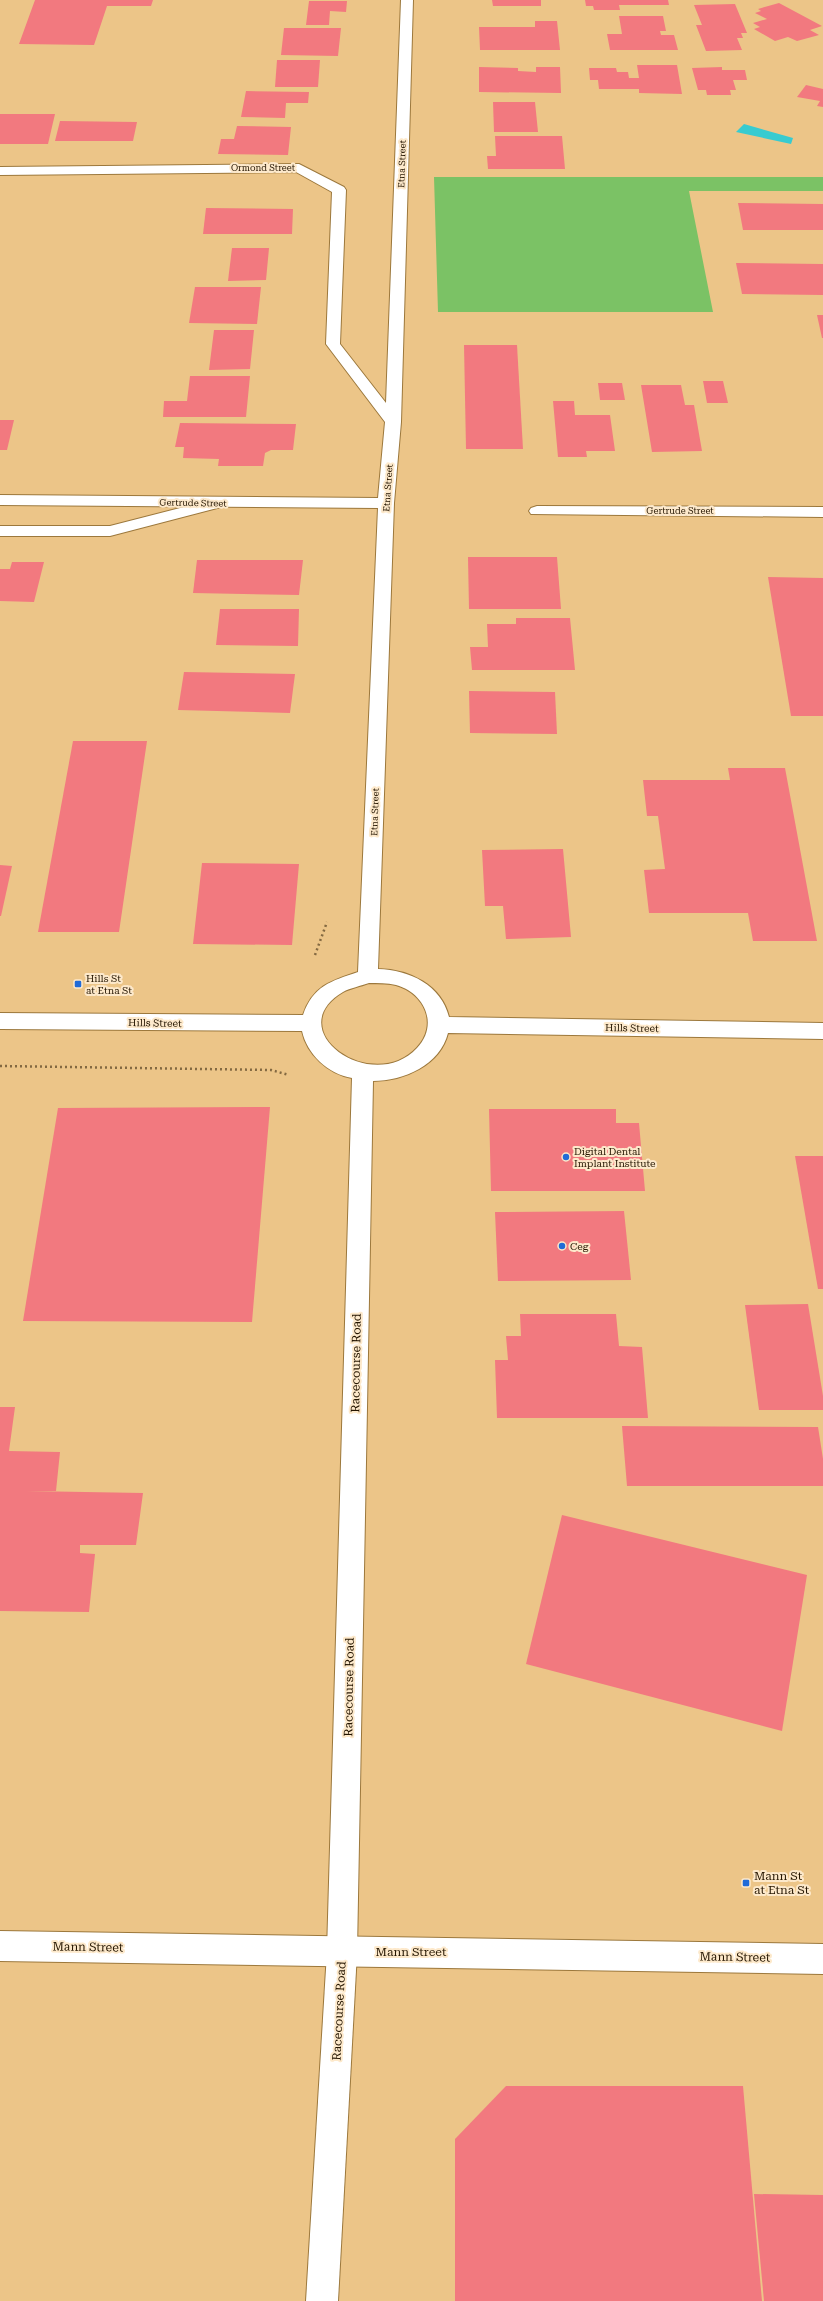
<svg xmlns="http://www.w3.org/2000/svg" width="823" height="2301" font-family="'Roboto Serif',serif">
<rect width="100%" height="100%" fill="#ecc588"/>
<polygon fill="#7bc265" points="434,177 823,177 823,191 689,191 713,312 438,312"/>
<polygon fill="#38cbd0" points="744,124 793,138 791,144 736,132"/>
<g fill="#f2797f">
<polygon points="35,0 153,0 151,6 107,6 94,45 19,44"/>
<polygon points="492,0 541,0 541,6 493,6"/>
<polygon points="585,0 668,0 669,5 619,5 620,10 594,10 593,6 586,6"/>
<polygon points="309,1 347,1 346,12 330,11 329,25 306,25"/>
<polygon points="779,3 822,26 810,30 819,35 797,41 788,37 775,41 754,29 760,27 753,23 767,19 755,13 761,11 758,9"/>
<polygon points="735,4 747,33 741,33 743,38 737,38 742,50 706,51 696,25 702,25 694,5"/>
<polygon points="619,16 663,16 666,31 660,31 661,35 674,35 678,50 610,50 607,34 622,34"/>
<polygon points="535,21 557,21 560,50 480,50 479,27 535,27"/>
<polygon points="284,28 341,28 338,56 281,55"/>
<polygon points="277,60 320,60 318,87 275,87"/>
<polygon points="637,65 677,65 682,94 639,93 639,89 599,89 598,80 590,80 589,68 616,68 617,72 628,72 629,78 639,78"/>
<polygon points="479,67 518,68 518,71 536,72 536,67 560,67 561,93 479,92"/>
<polygon points="722,67 722,70 745,70 747,80 733,80 736,90 730,90 731,95 707,95 706,90 698,90 692,68"/>
<polygon points="806,85 823,89 823,107 817,106 820,101 797,97"/>
<polygon points="246,91 309,92 308,103 286,103 285,118 241,117"/>
<polygon points="493,102 535,102 538,132 494,132"/>
<polygon points="0,114 55,114 48,144 0,144"/>
<polygon points="60,121 137,122 133,141 55,141"/>
<polygon points="237,126 291,127 288,155 218,154 221,139 234,139"/>
<polygon points="495,136 562,136 565,169 488,169 487,156 496,156"/>
<polygon points="738,203 823,204 823,230 743,230"/>
<polygon points="206,208 293,209 292,234 203,234"/>
<polygon points="232,248 269,248 266,280 228,281"/>
<polygon points="736,263 823,264 823,295 742,294"/>
<polygon points="195,287 261,287 257,324 189,323"/>
<polygon points="817,315 823,315 823,338 822,338"/>
<polygon points="214,330 254,330 250,369 209,370"/>
<polygon points="464,345 517,345 523,449 466,449"/>
<polygon points="190,376 250,376 246,417 163,417 164,401 187,401"/>
<polygon points="703,381 723,381 728,403 707,403"/>
<polygon points="598,383 622,383 625,400 600,400"/>
<polygon points="641,385 681,385 685,405 694,405 702,451 652,452"/>
<polygon points="553,401 574,401 575,415 610,415 615,451 586,451 587,457 558,457"/>
<polygon points="0,420 14,420 7,450 0,450"/>
<polygon points="180,423 296,424 293,450 271,450 265,453 263,466 218,466 219,459 183,458 184,447 175,447"/>
<polygon points="468,557 557,557 561,609 469,609"/>
<polygon points="197,560 303,560 299,595 193,593"/>
<polygon points="12,562 44,562 34,602 0,601 0,569 10,569"/>
<polygon points="768,577 823,578 823,716 791,716"/>
<polygon points="220,609 299,609 298,646 216,645"/>
<polygon points="516,618 570,618 575,670 472,670 470,647 488,647 487,624 516,624"/>
<polygon points="184,672 295,674 290,713 178,710"/>
<polygon points="469,691 555,692 557,734 470,733"/>
<polygon points="73,741 147,741 119,932 38,932"/>
<polygon points="728,768 785,768 817,941 753,941 748,913 649,913 644,870 665,869 658,816 647,816 643,780 730,780"/>
<polygon points="563,849 571,937 506,939 503,906 485,906 482,850"/>
<polygon points="202,863 299,864 292,945 193,944"/>
<polygon points="0,865 12,866 1,916 0,916"/>
<polygon points="270,1107 252,1322 23,1321 58,1108"/>
<polygon points="489,1109 616,1109 616,1123 639,1123 645,1191 491,1191"/>
<polygon points="795,1156 823,1156 823,1289 818,1289"/>
<polygon points="624,1211 631,1280 498,1281 495,1212"/>
<polygon points="808,1304 823,1396 823,1410 759,1410 745,1305"/>
<polygon points="520,1314 616,1314 619,1346 642,1347 648,1418 497,1418 495,1360 508,1360 506,1336 521,1336"/>
<polygon points="0,1407 15,1407 9,1451 60,1452 56,1491 27,1491 143,1493 136,1545 80,1545 80,1553 95,1554 89,1612 0,1611"/>
<polygon points="622,1426 818,1427 823,1459 823,1486 627,1486"/>
<polygon points="562,1515 807,1575 782,1731 526,1664"/>
<polygon points="506,2086 743,2086 762,2301 455,2301 455,2139"/>
<polygon points="754,2194 823,2195 823,2301 764,2301"/>
</g>
<g fill="none" stroke-linecap="round" stroke-linejoin="round">
<g stroke="#9c783c" stroke-width="2">
<polygon id="service" points="219,498 225,500 227,503 225,506 110,536 0,536 0,526 110,526"/>
</g>
<g stroke="#9c783c" stroke-width="2">
<g id="minor">
<path d="M401 0H413L401 422 394 503 378 969C410 970 441 985 449 1017L823 1023V1039L448 1033C440 1065 404 1081 373 1081L357 1952 352 1962 342 1967 332 1962 327 1952 352 1078C328 1074 307 1054 302 1031L0 1029V1013L303 1015C313 986 331 981 358 972L378 508 0 505V495L378 498 385 422 326 344 332 192 296 172 0 175V167L299 164 344 187 346 190 340 344 386 403ZM369 983C378 983 387 983 396 985 425 993 439 1025 417 1048 372 1096 279 1030 343 992 350 988 361 986 369 983Z"/>
<polygon points="537,506 823,507 823,517 531,514 529,511 531,508"/>
</g>
</g>
<g stroke="#9c783c" stroke-width="2">
<polygon id="secondary" points="342,1937 352,1942 357,1952 338,2301 306,2301 327,1952 332,1942"/>
</g>
<g stroke="#9c783c" stroke-width="2">
<polygon id="primary" points="0,1931 823,1944 823,1974 0,1961"/>
</g>
<g stroke="#836941" stroke-width="2.5" stroke-dasharray="2 3" stroke-linecap="butt">
<polyline points="315,955 327,922"/>
<polyline points="0,1066 271,1070 289,1075"/>
</g>
<use href="#service" fill="#fff" fill-rule="evenodd"/>
<use href="#minor" fill="#fff" fill-rule="evenodd"/>
<use href="#secondary" fill="#fff" fill-rule="evenodd"/>
<use href="#primary" fill="#fff" fill-rule="evenodd"/>
</g>
<g fill="#216bd7" stroke="#fde9cb" stroke-width="1.5">
<rect x="74" y="980" width="8" height="8" rx="2"/>
<circle cx="566" cy="1157" r="4"/>
<circle cx="562" cy="1246" r="4"/>
<rect x="742" y="1879" width="8" height="8" rx="2"/>
</g>
<g text-anchor="middle" dominant-baseline="central" stroke-width="4" stroke-linejoin="round" paint-order="stroke">
<g font-size="9" fill="#241500" stroke="#fde9cb">
<text transform="translate(402 164) rotate(-88)">Etna Street</text>
<text x="263" y="168">Ormond Street</text>
<text transform="translate(388 488) rotate(-86)">Etna Street</text>
<text transform="translate(193 503) rotate(1)">Gertrude Street</text>
<text x="680" y="511">Gertrude Street</text>
<text transform="translate(375 812) rotate(-88)">Etna Street</text>
</g>
<g font-size="10" fill="#241500" stroke="#fde9cb" text-anchor="start">
<text x="86" y="978">Hills St<tspan x="86" dy="12">at Etna St</tspan></text>
<text x="574" y="1151">Digital Dental<tspan x="574" dy="12">Implant Institute</tspan></text>
<text x="570" y="1246">Ceg</text>
</g>
<g font-size="10" fill="#241500" stroke="#fde9cb">
<text transform="translate(155 1023) rotate(1)">Hills Street</text>
<text transform="translate(632 1028) rotate(1)">Hills Street</text>
</g>
<g font-size="12" fill="#241500" stroke="#fde9cb">
<text transform="translate(356 1363) rotate(-89)">Racecourse Road</text>
<text transform="translate(349 1687) rotate(-89)">Racecourse Road</text>
<text transform="translate(88 1947) rotate(1)">Mann Street</text>
<text x="411" y="1952">Mann Street</text>
<text transform="translate(735 1957) rotate(1)">Mann Street</text>
<text transform="translate(339 2011) rotate(-87)">Racecourse Road</text>
</g>
<g font-size="12" fill="#241500" stroke="#fde9cb" text-anchor="start">
<text x="754" y="1876">Mann St<tspan x="754" dy="14">at Etna St</tspan></text>
</g>
</g>
</svg>
